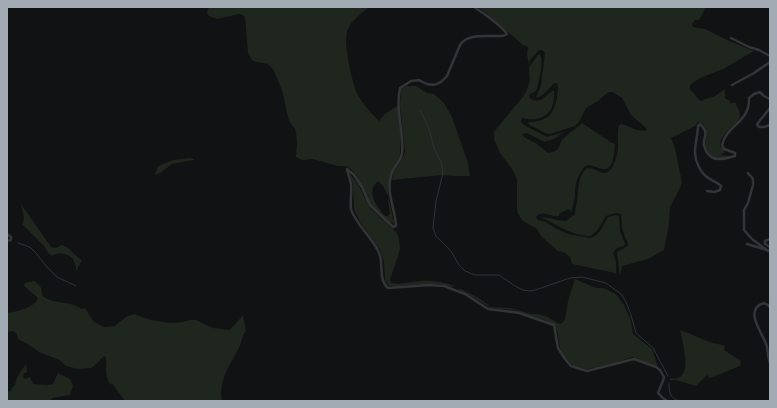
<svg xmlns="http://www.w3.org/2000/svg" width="777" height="408" font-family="Montserrat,sans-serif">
<rect width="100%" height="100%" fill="#111213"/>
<g fill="#1e261e">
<path d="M209 7H369C362 13 352 20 348 29 342 41 352 79 356 91 360 101 371 113 379 121L385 114 397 106C401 120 401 140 400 154 399 161 394 166 391 172 388 179 389 189 388 196L383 186 378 181C377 182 375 184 374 186 368 195 379 210 385 216H388L390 213 388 200 389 199 394 224 388 221 371 205 362 186 355 174 350 168 346 166H338L313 159 302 160 296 157 297 142 296 132 295 129 289 121 282 90 274 71 271 67 268 64 256 62 252 60 248 53 245 17 243 15 239 14 217 19 209 16 207 13Z"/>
<path d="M477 7H704L705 9 699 20H695L692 24 693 27 705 29 729 41 754 51 723 69 700 78 690 85V89L700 101 715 96 725 89V98L730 101V104L735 102C736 105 740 110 740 114 740 126 721 130 720 146L724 150V153H722L721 155 732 157 726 158H715L709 153 705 145C707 135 708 132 702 123L698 122 695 126 671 138 675 148 682 183 679 190 670 207 669 224 664 250 648 259 622 266 620 277 617 252 628 246C628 240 624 237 623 231 621 225 622 219 621 214L615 213 606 216 597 231 590 236C572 236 558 225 542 218V217L550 218 556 220 566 221 575 214C575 210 576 206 577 202 579 190 577 177 587 168 594 168 600 173 605 173 614 172 618 153 618 146 618 139 617 132 619 125L622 124 637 130 646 131V128L631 115 622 98 613 92H609L606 94 598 101 586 108 579 122 575 126 550 134 545 133 528 124 529 122C548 121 554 115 557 96 557 92 559 88 557 83L553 84C549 89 543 96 536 98L541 86 545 53 542 50H539L530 60 529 65 527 54 528 47 523 45 485 12Z"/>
<path d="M540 54C544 64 539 81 536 91L529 95C530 98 529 98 533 100 542 103 547 94 554 90 556 112 544 123 522 118L521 120V122L524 125 547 137 564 132 554 139 544 142 527 133 522 134 524 137 537 144 548 153C551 152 554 152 557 150 560 147 560 142 563 139 569 132 577 129 582 123L608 140 609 142 615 144C612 189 595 158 584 167 582 169 581 172 579 175 578 178 576 181 576 184 575 188 575 192 575 196 574 201 573 207 571 212L569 209 560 213 559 216C551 218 542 209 536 217L538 220 545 222 561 231 568 234 590 238 597 235 602 228 606 220 608 217 616 215 619 216 620 231 625 244 624 246 617 248 613 253 616 262V274L615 273 572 264 570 257 565 253 558 251 541 236 537 229 523 221 518 214 517 209V179L512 169 500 153 494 139V132L501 123 522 98 527 90 530 80 529 70V67L538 55Z"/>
<polygon points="406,86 416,86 427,93 434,94 444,103 452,117 468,163 470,176 455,176 442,175 392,180 393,173 401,161 405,152 400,106 401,89"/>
<polygon points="190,158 194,159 194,160 172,164 160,173 155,175 158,166 173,160"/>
<path d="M349 173 358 184 370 208 397 233 399 239 400 249 390 280 392 283C401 285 410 282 420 281 433 280 443 282 455 286L451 287 440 284H424L398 286H389L385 281 384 262 380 250 360 222 354 209 353 185Z"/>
<path d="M21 204 51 247 56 248 62 245C71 248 74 256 82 260L78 267 77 272C76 268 75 263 73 259 67 253 58 251 52 256L48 253 45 247 22 224 23 223 24 217Z"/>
<polygon points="575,279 596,288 603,288 614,293 618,297 624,305 630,318 633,334 652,349 658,367 632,357 614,363 587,369 578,367 572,364 565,358 560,348 558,334 555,325 547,321 512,310 491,308 458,289 461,289 477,297 491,307 510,308 531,314 537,314 546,316 559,324 562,323 565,319 568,301"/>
<path d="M34 281C37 283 40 285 41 288 42 291 41 295 44 297 54 304 72 301 81 309L85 308 94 322 104 327 115 326 126 317 134 314 151 320 170 323 183 322 190 320H196L213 328 230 330 243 315 246 331C242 336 242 340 240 346 231 364 218 379 222 401H125L112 383 110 385C108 380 106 376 106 371 106 365 107 361 105 356L103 357 94 366 91 368 78 369 66 366 60 360 41 353 26 343 19 340 16 333 13 331 7 332V313C18 311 31 309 38 299L37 297 24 286 25 283Z"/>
<path d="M680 330C690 333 700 339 710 342 715 344 721 344 725 346L724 350 741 361 740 366 710 378 707 375 696 386 676 380H670V378C674 379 679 379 682 375 690 367 682 340 680 330Z"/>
<path d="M26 364 27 372C24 373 23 374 23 377L25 379 30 377 33 384 47 385 53 384 58 373 70 379 73 386 70 395 52 398 51 401H45L43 400 42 401H7V392L11 391 12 388 15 385 17 377Z"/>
</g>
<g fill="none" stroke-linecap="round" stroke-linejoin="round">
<g stroke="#2a3539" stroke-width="1">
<polyline points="420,110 429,129 434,148 441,162 443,173 436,201 433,228 436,236 451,251 459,265 465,271 475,275 499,275 515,286 523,290 530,291 535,290 570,278 582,277 606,283 621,294 625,300 630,312 636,333 653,348 668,376"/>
<polyline points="18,243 27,246 31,248 35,252 47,267 57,277 76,286"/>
<path d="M669 383C669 392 670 399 680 401"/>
</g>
<g stroke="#323438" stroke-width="2.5">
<polyline points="731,38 749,47 759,50 770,56"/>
<polyline points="732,85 754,73 770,62"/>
<polyline points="770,108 757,124 759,127 764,127 770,125"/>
<path d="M347 169C348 174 350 179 351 184 352 192 350 201 351 209 355 224 373 238 379 253 384 264 378 280 388 288L429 285 444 286 465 294 488 309 519 313 554 325 558 348 565 359 571 366 587 371 634 359 656 367 660 370 664 377C663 383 660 387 658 393L663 398 667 401"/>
<path d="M347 169 354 175 362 187 370 205 393 227 396 226C395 208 386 193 391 175 393 167 401 162 402 153 403 149 402 144 402 140 401 123 396 105 400 88L411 81 419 80C430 87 438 87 447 76L460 45C468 32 490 37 503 36L507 34C503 27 482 12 474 7"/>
<polyline points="748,173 753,179 753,185 748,203 744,210 744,230 752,239 768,251"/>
<path d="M707 191 714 192 720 190 721 186C717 182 712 181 707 177 700 172 695 161 695 152 695 143 698 134 698 126L700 124C710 134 703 135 704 145 704 146 706 150 706 151 713 163 724 159 735 156V153L724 149 722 145C727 124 750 123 749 98L754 94 760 92 764 96 770 99"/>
<polyline points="7,234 11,237 11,240 7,241"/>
<polyline points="770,239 765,241 765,244 770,247"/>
<polyline points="747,244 770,251"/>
<path d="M770 307 768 305 764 303C742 310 764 334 767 347 768 353 768 358 770 363"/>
</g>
</g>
<rect width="777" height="408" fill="none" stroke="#a2abb4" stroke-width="16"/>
</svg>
